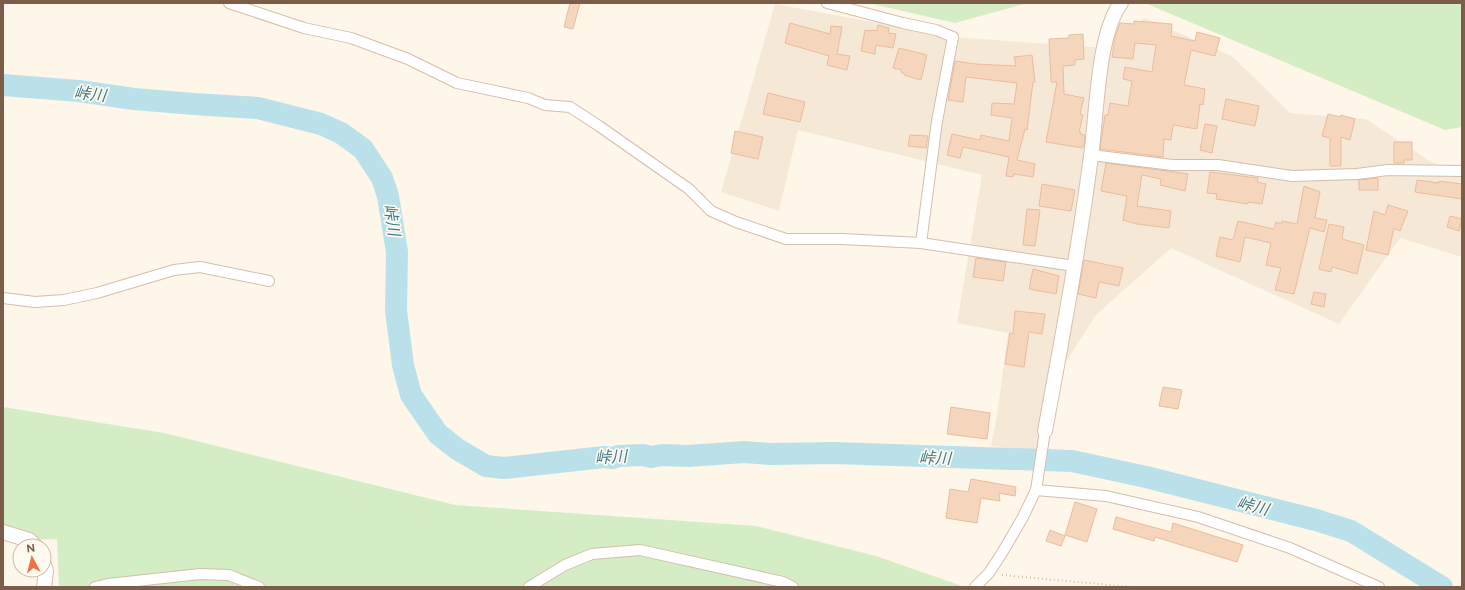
<svg xmlns="http://www.w3.org/2000/svg" width="1465" height="590" font-family="Figtree,'Noto Sans JP',sans-serif">
<rect width="100%" height="100%" fill="#fef6e8"/>
<polygon fill="#f6e8d6" points="775,4 953,37 1103,48 1145,18 1232,56 1290,113 1366,119 1428,160 1462,176 1462,257 1400,238 1339,324 1171,248 1096,315 1055,379 1041,454 991,446 997,416 1008,333 957,323 982,175 798,130 779,211 721,192"/>
<g fill="#d4edc5">
<polygon points="868,3 1028,3 955,23"/>
<polygon points="1145,3 1462,3 1462,127 1445,130"/>
<polygon points="3,407 164,433 455,505 756,526 876,556 965,587 59,587 57,539 3,541"/>
</g>
<g fill="none" stroke-linecap="round" stroke-linejoin="round">
<polyline stroke="#bae1ea" stroke-width="22" points="3,85 79,91 134,99 194,104 258,108 321,124 341,133 363,149 382,178 388,196 397,252 396,311 403,365 411,395 438,434 457,449 486,466 504,468 604,457 613,458 618,456 643,455 651,457 662,455 688,456 744,452 770,454 834,453 1072,461 1146,477 1316,520 1351,531 1442,587"/>
</g>
<g fill="#f5d6bd" stroke="#e9bc9d">
<polygon points="570,3 580,3 573,29 564,27"/>
<polygon points="1134,21 1172,24 1171,36 1195,41 1197,32 1220,38 1215,56 1191,50 1184,85 1205,89 1203,105 1200,104 1197,129 1173,125 1171,140 1164,139 1163,157 1100,149 1105,115 1108,115 1110,103 1128,106 1132,81 1123,79 1125,67 1152,72 1156,45 1135,43 1133,59 1112,57 1115,37 1120,23 1134,24"/>
<polygon points="790,23 830,34 831,26 842,27 837,54 850,56 847,70 827,65 829,56 785,43"/>
<polygon points="878,25 889,28 888,33 896,34 893,48 876,45 875,54 861,51 865,30 872,31 872,30 877,31"/>
<polygon points="1083,34 1084,59 1075,60 1075,65 1063,66 1064,94 1084,98 1080,114 1083,115 1079,132 1081,132 1080,134 1085,135 1084,146 1082,146 1082,148 1046,142 1057,82 1051,82 1051,79 1049,39 1069,38 1069,35"/>
<polygon points="899,48 927,55 921,80 904,75 904,73 901,72 902,70 893,68"/>
<polygon points="1032,55 1035,82 1033,82 1027,130 1025,129 1017,160 1035,164 1033,177 1014,174 1013,177 1006,176 1009,157 963,147 960,158 947,155 952,134 980,140 981,135 1009,141 1012,118 991,115 992,103 1014,104 1017,83 966,77 963,102 948,100 955,61 976,64 1016,66 1014,57"/>
<polygon points="768,93 805,102 800,122 763,114"/>
<polygon points="1226,99 1259,106 1255,126 1222,119"/>
<polygon points="1328,114 1341,117 1341,115 1355,119 1350,140 1341,137 1341,166 1330,166 1330,138 1322,136"/>
<polygon points="1205,124 1217,126 1212,153 1200,150"/>
<polygon points="735,131 763,137 758,159 731,153"/>
<polygon points="910,135 928,136 926,148 908,146"/>
<polygon points="1394,142 1412,142 1412,160 1404,160 1404,163 1394,163"/>
<polygon points="1106,163 1175,172 1188,174 1185,191 1160,185 1161,179 1142,175 1137,206 1171,211 1169,228 1137,224 1123,220 1127,196 1101,191"/>
<polygon points="1210,172 1258,178 1257,182 1266,184 1262,204 1248,202 1248,204 1216,199 1217,194 1207,193"/>
<polygon points="1378,178 1378,190 1359,190 1359,180"/>
<polygon points="1417,180 1439,183 1439,181 1462,184 1462,199 1415,192"/>
<polygon points="1042,184 1075,190 1071,211 1039,206"/>
<polygon points="1304,186 1320,192 1315,218 1327,220 1324,232 1310,228 1294,294 1275,290 1281,268 1266,265 1271,243 1245,237 1240,262 1216,256 1220,237 1233,240 1238,221 1274,229 1276,222 1281,224 1282,221 1297,224"/>
<polygon points="1388,205 1408,211 1400,231 1394,228 1388,255 1366,250 1374,211 1385,215"/>
<polygon points="1027,209 1040,210 1035,246 1023,245"/>
<polygon points="1450,216 1462,219 1459,231 1447,227"/>
<polygon points="1329,224 1344,227 1342,239 1364,245 1357,274 1332,267 1331,272 1319,269"/>
<polygon points="976,258 1006,262 1003,281 973,277"/>
<polygon points="1084,260 1123,268 1119,286 1099,282 1096,298 1078,294"/>
<polygon points="1033,269 1059,276 1056,294 1029,289"/>
<polygon points="1314,292 1326,294 1324,307 1311,304"/>
<polygon points="1015,311 1045,314 1042,334 1029,332 1024,367 1005,364 1010,333 1013,334"/>
<polygon points="1163,387 1182,390 1178,409 1159,406"/>
<polygon points="951,407 990,413 987,439 947,434"/>
<polygon points="971,479 1016,487 1015,496 999,493 1000,501 981,498 977,523 946,518 950,489 968,492"/>
<polygon points="1075,502 1097,509 1087,542 1065,535"/>
<polygon points="1116,517 1171,532 1173,523 1243,545 1237,562 1155,537 1154,541 1113,529"/>
<polygon points="1050,530 1065,536 1061,546 1046,541"/>
</g>
<g fill="none" stroke-linecap="round" stroke-linejoin="round">
<g stroke="#d2beac" stroke-width="12">
<g id="street">
<polyline points="229,3 304,28 351,38 408,59 457,83 528,98 545,105 570,107 599,126 689,189 711,211 736,222 786,239 842,239 921,243 1074,266"/>
<polyline points="827,3 903,23 936,30 953,37 937,121 921,243"/>
<polyline points="1091,155 1172,165 1218,165 1292,176 1357,174 1388,170 1462,171"/>
<polyline points="3,298 35,302 64,300 97,293 174,270 200,267 269,281"/>
<polyline points="1036,490 1106,496 1198,517 1290,548 1379,587"/>
<polyline points="95,587 108,584 200,574 229,575 259,587"/>
<polyline points="529,587 565,565 592,554 640,550 783,582 793,587"/>
<polyline points="975,587 989,573 1002,553 1023,517 1036,490 1045,431"/>
</g>
</g>
<g stroke="#d7c0ab" stroke-width="16">
<g id="secondary">
<path d="M1045 431C1062 339 1079 248 1091 156 1097 115 1097 35 1121 3"/>
<polyline points="3,532 29,540 35,546"/>
<polyline points="44,564 46,571 44,587"/>
</g>
</g>
<polyline stroke="#dbb9a0" stroke-width="2" stroke-dasharray="1 3" stroke-linecap="butt" points="1002,575 1132,587"/>
<use href="#street" stroke="#fff" stroke-width="10"/>
<use href="#secondary" stroke="#fff" stroke-width="14"/>
</g>
<g text-anchor="middle" dominant-baseline="central" stroke-width="3.5" stroke-linejoin="round" paint-order="stroke">
<g font-size="16" font-style="italic" fill="#3e7988" stroke="#fffaf0">
<text transform="translate(90 94) rotate(6)">峠川</text>
<text transform="translate(392 220) rotate(81)">峠川</text>
<text transform="translate(611 457) rotate(-3)">峠川</text>
<text transform="translate(935 458) rotate(2)">峠川</text>
<text transform="translate(1253 506) rotate(15)">峠川</text>
</g>
</g>
<rect width="1465" height="590" fill="none" stroke="#7b5d49" stroke-width="8"/>
<g transform="translate(32 558) rotate(353)"><circle r="19" fill="#fffaf0" stroke="#cabbad"/>
<path d="M0-3L7 15L0 10L-7 15Z" fill="#ef7145"/>
<text y="-6" font-size="11" font-weight="bold" text-anchor="middle" fill="#7b5d49">N</text>
</g>
</svg>
